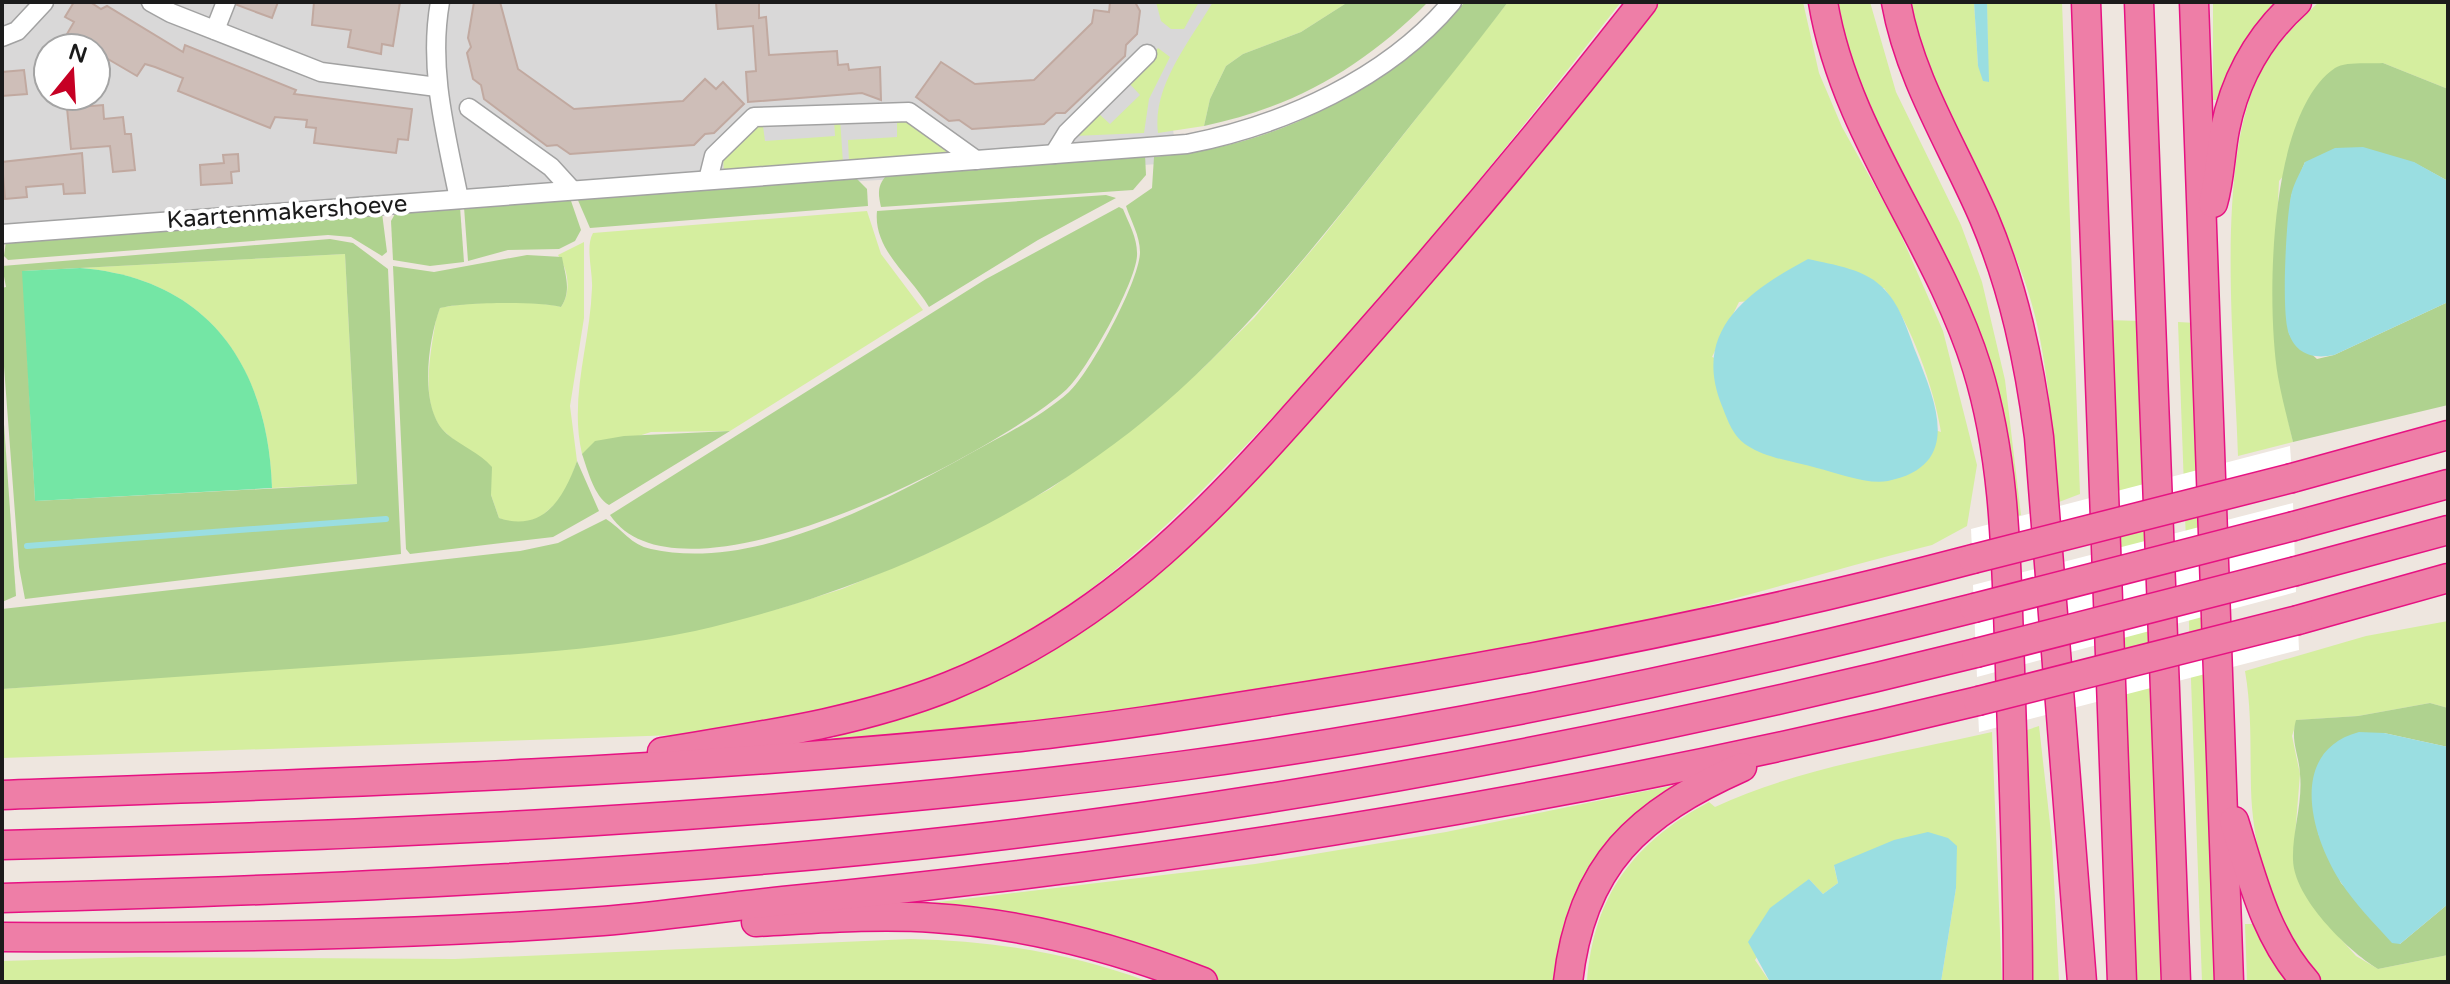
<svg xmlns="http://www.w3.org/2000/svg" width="2450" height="984" font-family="'Varela Round',sans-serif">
<rect width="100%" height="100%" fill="#eee6df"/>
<path fill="#d9d8d8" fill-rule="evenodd" d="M2 2H1233L1171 112 1177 163 2 230ZM48 48H96V96H48Z"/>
<g fill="#d5ee9f" fill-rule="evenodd">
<polygon points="1156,2 1199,2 1184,29 1171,29 1161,21"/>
<path d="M1213 2H1348L1301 32 1243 54 1226 66 1210 99 1204 126 1158 133C1152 86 1190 41 1213 2Z"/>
<path d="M1508 2H1621C1508 146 1394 289 1269 421 1180 515 1099 598 982 657 888 705 780 722 676 735L2 758V689L582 646 778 609 842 589 935 550 1050 489 1146 419 1202 369 1254 318 1322 238Z"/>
<path d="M1652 2H1803L1819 73 1842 127 1897 226 1943 331 1977 465 1967 526 1932 545C1836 568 1742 599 1646 621 1379 681 1106 715 835 743L833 731 1105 606ZM1884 288C1911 323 1934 388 1941 432L1712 357 1739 302Z"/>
<polygon points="1831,2 1870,2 1896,92 1961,225 1982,282 2005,380 2021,515 2013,517 2002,429 1869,123"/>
<path d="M1910 2H1974L1978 66 1988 82 1987 2H2062L2080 494 2059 502C2051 427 2049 350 2024 279 1990 185 1928 101 1910 2Z"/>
<polygon points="2213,2 2283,2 2221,100 2213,100"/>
<path d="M2319 2H2448V89L2383 63 2279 181 2273 309 2278 375 2293 442 2238 456C2235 351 2214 166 2260 73 2274 45 2297 23 2319 2Z"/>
<polygon points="1158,48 1170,57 1149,99 1144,133 1073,136 1098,113 1110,124 1140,95 1129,83"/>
<polygon points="840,118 843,163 724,172 723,158 756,125 763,126 765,141 835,136 834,119"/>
<polygon points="907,119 946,149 946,155 849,162 848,140 897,137 897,120"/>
<path d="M867 211 881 254 923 310 730 431 651 432 582 454C569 397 590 345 592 288 593 272 585 247 593 233Z"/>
<path d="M584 242V318L570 406 577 461 565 495 535 522 513 523 499 518 491 495V467C477 456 460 446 446 433 418 408 431 352 436 319L440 308C463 302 538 300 561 307 572 291 568 269 558 255Z"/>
<path d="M345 254 357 484 272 488C268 366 208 278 80 268Z"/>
<polygon points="2108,320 2139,321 2164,982 2134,982"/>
<polygon points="2178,322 2196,323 2220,982 2202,982"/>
<path d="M2448 621V708L2430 703 2358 716 2297 720 2292 736 2300 774 2293 861 2322 918 2356 956 2378 969 2448 955V982H2324C2277 930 2253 859 2251 789 2250 749 2252 711 2245 671L2366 636Z"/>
<polygon points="2039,726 2052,841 2059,982 2027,982 2021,732"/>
<path d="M1992 732 2002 982H1941L1956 888 1834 866 1838 883 1823 894 1809 879 1755 960 1770 982H1587C1594 895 1633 843 1709 802L1715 807C1801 767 1900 753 1992 732Z"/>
<polygon points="1685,783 1655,802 1558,982 1209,982 1129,951 839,914 1255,864 1446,832"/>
<polygon points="2245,924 2255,924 2293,982 2247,982"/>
<path d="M911 939C993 941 1072 953 1149 982H2V961L140 957 455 959Z"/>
</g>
<g fill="#afd28f" fill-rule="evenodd">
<path d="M1348 2H1428C1363 67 1295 107 1204 126L1210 99 1226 66 1243 54 1301 32Z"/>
<path d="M1465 2H1508C1469 54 1428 103 1388 154 1313 249 1239 343 1145 420 1015 526 857 594 695 631 587 654 472 656 362 664 242 672 122 681 2 689V609L520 551 558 543 606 519C622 529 631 545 651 549 755 572 883 502 971 453 1004 435 1041 417 1069 392 1090 373 1140 280 1140 252 1140 236 1131 221 1126 206L1152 188 1154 157C1281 146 1378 92 1465 2Z"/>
<path d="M2383 63 2448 89V181L2413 162H2305L2291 196 2286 308 2289 334 2317 359 2334 355 2448 302V405L2293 442C2288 421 2282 399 2278 377 2266 304 2268 113 2335 68 2345 61 2370 64 2383 63Z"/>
<path d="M1145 155 1146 175 1133 190 881 207C878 194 877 185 887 175Z"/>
<polygon points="855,177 867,189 868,206 590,228 577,198"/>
<path d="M1106 195 1116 198 1038 240 929 307C911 276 873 250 877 211Z"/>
<polygon points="570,198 581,230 575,241 559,249 508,250 468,261 464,207"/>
<polygon points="460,207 464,262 430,266 393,260 391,221 396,212"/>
<path d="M1119 207 1123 209C1129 224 1138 239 1137 256 1135 284 1087 370 1067 389 998 452 680 620 610 515L986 279Z"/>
<polygon points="382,213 387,252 382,256 351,237 328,235 8,260 4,256 6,241"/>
<path d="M330 239 353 243 388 269 401 554 25 599 19 567 2 340V288L6 287 2 266ZM345 254 357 484 35 501 23 271Z"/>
<path d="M527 255 562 257C565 275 572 290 561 307 538 301 463 302 440 308 428 340 418 409 447 434 461 446 479 452 492 467L491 495 499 518C543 533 564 498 577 461L599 511 553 537 410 554 406 549 393 266 434 272Z"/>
<polygon points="2,395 16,596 2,602"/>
<path d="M730 431 609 505C594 496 588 471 582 454L595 441 624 436Z"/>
<path d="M2430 703 2448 708V747L2384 733 2318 833 2341 883 2400 944 2448 904V955L2378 969C2347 950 2294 898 2293 860 2292 832 2303 803 2300 774 2299 754 2290 741 2296 720L2358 716Z"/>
</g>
<path fill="#74e6a5" d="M80 268C208 278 268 366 272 488L35 501 22 271Z"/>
<g fill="#9adee1">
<polygon points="1974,2 1987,2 1989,82 1983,81 1978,66"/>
<path d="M2363 147 2414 162 2448 181V302L2334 355C2314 359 2297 355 2289 334 2281 315 2286 219 2291 196 2293 185 2300 173 2305 162L2335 148Z"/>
<path d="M1808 259C1834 265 1867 269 1885 290 1902 308 1908 333 1917 355 1936 403 1963 466 1888 481 1868 485 1837 473 1817 468 1796 462 1766 458 1748 446 1733 437 1728 421 1722 406 1691 330 1749 291 1808 259Z"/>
<path d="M2359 732 2384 733 2448 747V904L2400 944 2392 943C2374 923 2355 904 2340 881 2310 834 2288 751 2359 732Z"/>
<polygon points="1928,832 1948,838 1957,846 1956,888 1941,982 1770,982 1748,942 1770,908 1809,879 1823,894 1838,883 1834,865 1894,840"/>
</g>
<g fill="#fff">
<polygon points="2290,446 2293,491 1973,570 1971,529"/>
<polygon points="2293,503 2296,592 1977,677 1973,585"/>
<polygon points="2297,606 2299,650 1979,732 1977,689"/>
</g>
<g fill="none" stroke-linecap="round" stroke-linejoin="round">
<polyline stroke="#9adee1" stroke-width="6" points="27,546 386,519"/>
</g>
<g fill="#cebeb8" stroke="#c1a9a0" stroke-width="2">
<polygon points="74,2 90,2 101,9 107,6 183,52 185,45 296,90 294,94 412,109 408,140 398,139 396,153 314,143 316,128 306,127 307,120 275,117 270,128 178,91 183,78 155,67 145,64 137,76 96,52 96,48 67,34 74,22 65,17"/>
<polygon points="238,2 278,2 272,18 237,5"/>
<polygon points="314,2 400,2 393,46 382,44 381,54 348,47 351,30 312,25"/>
<polygon points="474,2 500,2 518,69 574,109 683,101 705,79 716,89 723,82 744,104 714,133 705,134 694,145 570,154 557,145 547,146 484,99 481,85 473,79 467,53 471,47 468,38"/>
<polygon points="716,2 759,2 759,18 766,17 769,55 837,51 838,65 848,64 849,70 880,67 881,100 862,93 748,102 746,72 756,71 753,26 718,29"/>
<polygon points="1110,2 1135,2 1140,11 1137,34 1126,45 1125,56 1065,113 1056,113 1044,124 972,129 959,120 949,121 916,97 941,62 975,84 1034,80 1092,23 1094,10 1109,12"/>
<polygon points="24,70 27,94 2,96 2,72"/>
<polygon points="103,105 104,119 123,117 125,134 131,134 135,170 113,172 110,146 71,149 67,108"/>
<polygon points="82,153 85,193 64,194 63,184 26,187 27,197 5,199 2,162"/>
<polygon points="238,154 239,171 231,172 232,183 201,185 200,165 224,163 223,155"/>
</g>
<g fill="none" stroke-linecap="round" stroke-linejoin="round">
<g stroke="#a2a2a2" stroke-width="21">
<g id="minor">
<polyline points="151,2 171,13 321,72 437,87"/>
<path d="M440 2C428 69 446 134 459 199"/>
<polyline points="215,30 226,2"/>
<polyline points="2,37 17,31 44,2"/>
<polyline points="469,108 551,167 572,190"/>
<polyline points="1054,154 1067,133 1147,54"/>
<polyline points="708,180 714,156 754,117 909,112 976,160"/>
<path d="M2 234 1187 144C1284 125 1387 79 1452 2"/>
</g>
</g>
<g stroke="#e61282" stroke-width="31">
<g id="highway">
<path d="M1823 2C1845 135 1937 240 1977 368 2007 465 2006 568 2010 668 2013 772 2018 877 2018 982"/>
<path d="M1896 2C1910 80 1953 146 1984 218 2014 289 2029 361 2039 437L2082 982"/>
<polyline points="2086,2 2122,982"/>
<polyline points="2139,2 2176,982"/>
<polyline points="2194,2 2229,982"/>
<path d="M2213 203C2220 179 2220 154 2225 129 2235 79 2259 36 2297 2"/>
<polyline points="2292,478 2448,435"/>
<polyline points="2294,526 2448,484"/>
<polyline points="2296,571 2448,530"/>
<polyline points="2298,620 2448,578"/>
<path d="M662 752C759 736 858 723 950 686 1128 613 1232 487 1355 348 1454 236 1551 120 1643 2"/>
<path d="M2 795C342 783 682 772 1020 737 1116 727 1212 711 1307 696 1531 661 1753 617 1973 559"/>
<path d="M2234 821C2252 878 2265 936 2306 982"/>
<path d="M2 845C395 835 790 818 1180 766 1448 730 1712 674 1974 608"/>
<path d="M2 898C322 890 643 876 962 840 1304 801 1642 736 1976 653"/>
<path d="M756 922C815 919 875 914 934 918 1027 924 1117 948 1203 982"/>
<path d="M2 937C202 938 403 936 603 921 663 916 723 907 783 901 1186 862 1584 797 1978 701"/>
<path d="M1568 982C1581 864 1639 813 1742 767"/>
</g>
</g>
<use href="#minor" stroke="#fff" stroke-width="18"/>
<use href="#highway" stroke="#ee7ea7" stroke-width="28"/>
<g stroke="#e61282" stroke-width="31" stroke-linecap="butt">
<g id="highway-bridge">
<polyline points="1973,559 2292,478"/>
<polyline points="1974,608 2294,526"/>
<polyline points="1976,653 2296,571"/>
<polyline points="1978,701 2298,620"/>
</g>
</g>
<use href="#highway-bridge" stroke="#ee7ea7" stroke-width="28"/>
</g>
<g text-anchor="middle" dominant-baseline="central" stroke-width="8" stroke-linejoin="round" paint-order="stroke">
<g font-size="24" fill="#1b1b1b" stroke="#fff">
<text transform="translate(287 212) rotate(-4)">Kaartenmakershoeve</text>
</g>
</g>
<rect width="2450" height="984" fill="none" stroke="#1b1b1b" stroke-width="8"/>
<g transform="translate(72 72) rotate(18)"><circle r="38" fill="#ffffff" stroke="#a4a4a4" stroke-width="2"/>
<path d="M0-6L14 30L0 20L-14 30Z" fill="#c60024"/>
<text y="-12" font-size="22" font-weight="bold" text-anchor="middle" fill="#1b1b1b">N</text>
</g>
</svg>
